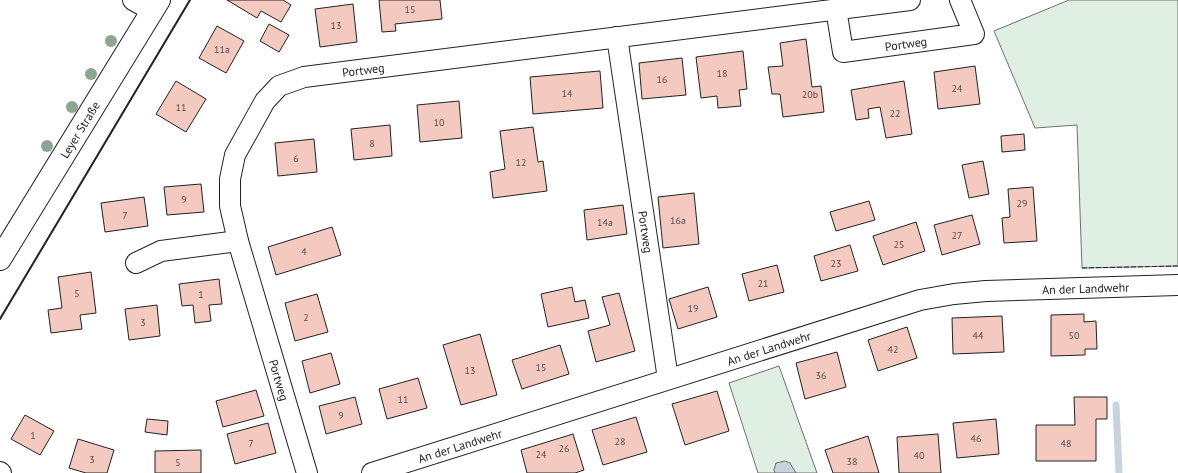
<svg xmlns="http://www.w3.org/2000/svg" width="1178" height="473" font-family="'PT Sans',sans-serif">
<rect width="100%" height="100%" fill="#fff"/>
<g fill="#e0efe3" stroke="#6f6f6f">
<polygon points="1069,0 1178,0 1178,266 1082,268 1077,125 1035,128 994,31"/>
<polygon points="779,366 817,473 758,473 729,383"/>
</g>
<polygon fill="#c7d3dd" stroke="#6f6f6f" points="785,461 790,463 796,473 775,473 774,470 776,463"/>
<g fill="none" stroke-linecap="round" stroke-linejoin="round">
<polyline stroke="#c7d3dd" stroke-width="7" points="1116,405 1119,473"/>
</g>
<g fill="#f3c9c0" stroke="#222">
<polygon points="227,0 283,0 291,5 281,22 261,11 257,18"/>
<polygon points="379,0 440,0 442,19 395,24 396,31 382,32"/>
<polygon points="353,4 357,42 320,47 315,9"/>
<polygon points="269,24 289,35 279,52 260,41"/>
<polygon points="217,26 244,41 226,73 199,58"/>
<polygon points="806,39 812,87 821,86 824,112 783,117 780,94 772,94 768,67 783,66 780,43"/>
<polygon points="743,51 747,89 739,90 741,106 718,108 717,96 701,98 696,57"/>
<polygon points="682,58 686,95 642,99 639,63"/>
<polygon points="975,66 980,104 938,109 934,72"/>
<polygon points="600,71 603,108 533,114 530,77"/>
<polygon points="176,81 206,99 186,132 156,114"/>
<polygon points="904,81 912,134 886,138 880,107 868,109 869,118 856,120 851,90"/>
<polygon points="459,101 462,138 420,142 417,105"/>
<polygon points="390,125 392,156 354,160 351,129"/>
<polygon points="533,127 538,162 543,161 547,191 493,198 490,172 505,169 500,131"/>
<polygon points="1024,134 1025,150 1002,152 1001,136"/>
<polygon points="314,139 317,172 278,176 275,143"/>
<polygon points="983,161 989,194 969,198 962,165"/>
<polygon points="201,184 204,212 167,215 164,187"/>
<polygon points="1033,187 1037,241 1004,243 1002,218 1010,217 1008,189"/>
<polygon points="694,193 699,244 663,248 658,197"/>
<polygon points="144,197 148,226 105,232 101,203"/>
<polygon points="869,201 875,220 836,231 830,212"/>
<polygon points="623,205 627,234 587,240 584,210"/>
<polygon points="972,215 980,244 942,255 934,225"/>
<polygon points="916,222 925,251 883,265 873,236"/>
<polygon points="332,227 341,255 276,275 268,247"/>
<polygon points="850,245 858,271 821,281 814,256"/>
<polygon points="777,265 784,292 749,301 742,274"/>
<polygon points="91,272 96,313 80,315 82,329 51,333 48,310 62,308 58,277"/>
<polygon points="219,279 222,304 209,305 211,321 195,323 193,305 182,306 179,284"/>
<polygon points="572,287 575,302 585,300 589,318 548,327 541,294"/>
<polygon points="708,287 717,317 678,329 669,299"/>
<polygon points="619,293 635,351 596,362 588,331 610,325 602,297"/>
<polygon points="317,294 328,332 295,341 285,303"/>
<polygon points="157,305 160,336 129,340 125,309"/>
<polygon points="1084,314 1084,322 1096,321 1097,349 1085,349 1085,355 1051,356 1051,315"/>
<polygon points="1002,316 1004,352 953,354 952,318"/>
<polygon points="907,327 917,358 878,371 868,340"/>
<polygon points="480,334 497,395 461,405 443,345"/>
<polygon points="560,345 569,374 522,389 512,360"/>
<polygon points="837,352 846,387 805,399 796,363"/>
<polygon points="331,353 340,384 310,393 302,361"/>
<polygon points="418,378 427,408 387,419 379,389"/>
<polygon points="256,390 264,416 223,427 216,401"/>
<polygon points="717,391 729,431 685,445 672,404"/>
<polygon points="355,397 362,424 326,434 319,406"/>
<polygon points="1074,397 1107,397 1107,419 1096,419 1096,461 1036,461 1036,425 1075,425"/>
<polygon points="25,415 54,431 40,455 11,439"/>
<polygon points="636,417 647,452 603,465 592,430"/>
<polygon points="147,419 168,421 167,435 145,432"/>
<polygon points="996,419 999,454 957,458 953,423"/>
<polygon points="268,423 276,453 235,464 227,434"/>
<polygon points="573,434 584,470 575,473 527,473 521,450"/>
<polygon points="938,434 941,473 899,473 897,437"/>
<polygon points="868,436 879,473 833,473 825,450"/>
<polygon points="78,439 114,450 107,473 86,473 69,468"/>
<polygon points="201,450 201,473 155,473 155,451"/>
</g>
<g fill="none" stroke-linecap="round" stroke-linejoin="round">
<g stroke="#222" stroke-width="22">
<g id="street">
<polyline points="133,0 153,11"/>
<path id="s1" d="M836 9 843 52 974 34 960 0"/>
<path id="s2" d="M617 37 668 379"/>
<polyline points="136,263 161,251 238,241"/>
<polyline points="0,472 1,473"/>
<path id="s3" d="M307 473 238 241 230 206V179L235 155 265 101 279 86 304 77 910 0"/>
<path id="s4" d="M372 473 920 300 954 294 986 291 1178 285"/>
</g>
</g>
<g stroke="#222" stroke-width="24">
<g id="secondary">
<path id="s5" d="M0 259 159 0"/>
</g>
</g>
<use href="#street" stroke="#fff" stroke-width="20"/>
<use href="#secondary" stroke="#fff" stroke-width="22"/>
<polyline stroke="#222" stroke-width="1" stroke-dasharray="5 2" stroke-linecap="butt" points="1082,268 1178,266"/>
<polyline stroke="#222" stroke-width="2" points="0,319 190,0"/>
</g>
<g fill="#8da692">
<circle cx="111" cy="41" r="6"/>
<circle cx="91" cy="74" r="6"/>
<circle cx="72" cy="107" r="6"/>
<circle cx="47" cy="146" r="6"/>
</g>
<g text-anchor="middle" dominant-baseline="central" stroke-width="3" stroke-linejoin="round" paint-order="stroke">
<g font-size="10" fill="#564c4a">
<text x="410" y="9">15</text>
<text x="336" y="25">13</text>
<text x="222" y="49">11a</text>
<text x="722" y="73">18</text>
<text x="662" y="79">16</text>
<text x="957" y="88">24</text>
<text x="567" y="93">14</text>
<text x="810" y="94">20b</text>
<text x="181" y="107">11</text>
<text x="895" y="113">22</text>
<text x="439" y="122">10</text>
<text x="372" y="143">8</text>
<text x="296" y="158">6</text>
<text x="521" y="162">12</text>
<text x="184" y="199">9</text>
<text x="1022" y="203">29</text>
<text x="125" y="215">7</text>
<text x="678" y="220">16a</text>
<text x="605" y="222">14a</text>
<text x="957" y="235">27</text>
<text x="899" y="244">25</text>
<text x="304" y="251">4</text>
<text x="836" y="263">23</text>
<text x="763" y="283">21</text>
<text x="77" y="293">5</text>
<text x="201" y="294">1</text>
<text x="693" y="308">19</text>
<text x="306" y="317">2</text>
<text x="143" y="322">3</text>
<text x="978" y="335">44</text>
<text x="1074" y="335">50</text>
<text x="893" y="349">42</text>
<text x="541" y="367">15</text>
<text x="470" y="370">13</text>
<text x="821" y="375">36</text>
<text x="403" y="399">11</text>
<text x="341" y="415">9</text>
<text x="33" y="435">1</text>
<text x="976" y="438">46</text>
<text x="620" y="441">28</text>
<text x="251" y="443">7</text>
<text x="1066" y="443">48</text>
<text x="564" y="448">26</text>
<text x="541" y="454">24</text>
<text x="919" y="455">40</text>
<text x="92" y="459">3</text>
<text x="852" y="461">38</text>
<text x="178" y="462">5</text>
</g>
<g font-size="12" fill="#222" stroke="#fff">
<text stroke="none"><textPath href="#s1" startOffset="107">Portweg</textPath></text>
<text stroke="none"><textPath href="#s3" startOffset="498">Portweg</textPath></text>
<text stroke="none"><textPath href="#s5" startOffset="152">Leyer Straße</textPath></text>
<text stroke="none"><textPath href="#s2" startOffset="197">Portweg</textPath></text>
<text stroke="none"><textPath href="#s4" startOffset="741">An der Landwehr</textPath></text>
<text stroke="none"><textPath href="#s4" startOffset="416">An der Landwehr</textPath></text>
<text transform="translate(279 380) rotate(74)">Portweg</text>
<text stroke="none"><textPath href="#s4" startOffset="92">An der Landwehr</textPath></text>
</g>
</g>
</svg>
